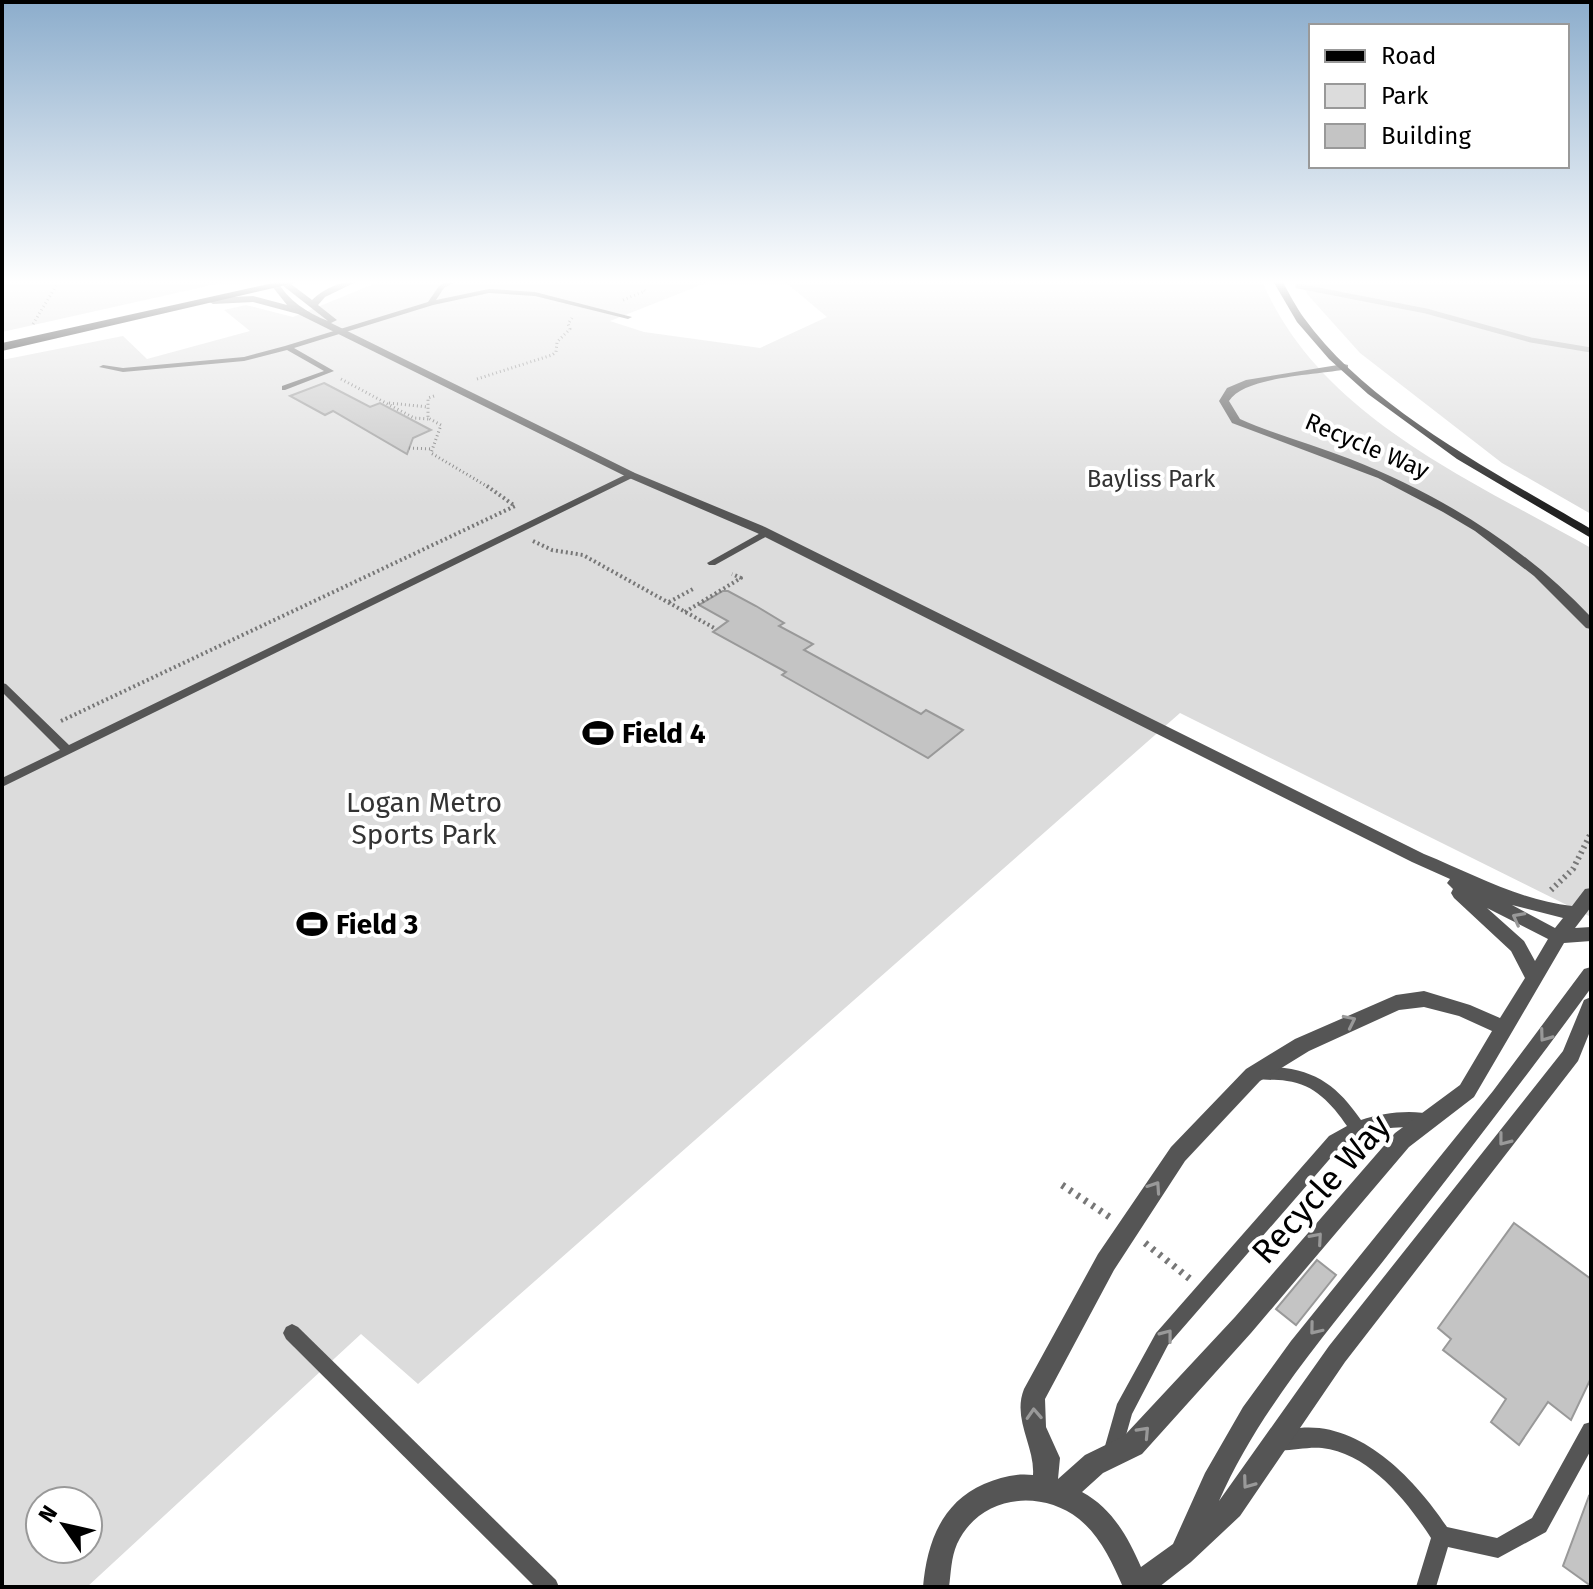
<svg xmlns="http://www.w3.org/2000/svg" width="1593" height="1589" font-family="'Fira Sans',sans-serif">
<rect width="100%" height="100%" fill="#fff"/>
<g fill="#dcdcdc" fill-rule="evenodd">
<polygon points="2,281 230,281 2,332"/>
<path d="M381 281H711L610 321 644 332 760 348 827 317 784 281H1262C1320 417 1470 479 1591 548V917L1180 713 418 1384 361 1334 87 1587H2V360L123 336 147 359 250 331 224 310 246 305 293 317ZM40 1501H88V1549H40Z"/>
<polygon points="1300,281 1591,281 1591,514 1502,463 1360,353 1308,295"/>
</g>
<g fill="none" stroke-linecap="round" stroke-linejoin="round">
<polyline stroke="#a3a3a3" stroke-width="5" points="1298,286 1426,311 1531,340 1591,350"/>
</g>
<g fill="#c4c4c4" stroke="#999" stroke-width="2">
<polygon points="324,383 370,407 380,403 431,430 413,438 407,454 333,411 325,415 290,396"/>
<polygon points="723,591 728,591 756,606 784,623 779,626 813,644 804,650 921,714 926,710 963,730 928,758 782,675 786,672 713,632 728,621 699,605"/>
<polygon points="1514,1223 1591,1279 1591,1378 1571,1420 1548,1402 1519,1445 1491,1422 1506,1399 1443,1350 1451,1339 1438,1328"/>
<polygon points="1317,1260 1336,1275 1296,1325 1276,1309"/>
<polygon points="1589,1496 1591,1497 1591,1586 1563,1566"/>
</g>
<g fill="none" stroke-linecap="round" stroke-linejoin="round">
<g stroke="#777" stroke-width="3" stroke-dasharray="1 3" stroke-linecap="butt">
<polyline points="623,300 645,291 643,289"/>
<polyline points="33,324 59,281"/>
<polyline points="341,379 414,418 429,419"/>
<polyline points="477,379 552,355 556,352 557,342 570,329 568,324 572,318"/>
<polyline points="434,396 428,398 428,418 441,425 431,453 490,488"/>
<polyline points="389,403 428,407"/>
<polyline points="409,448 432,449"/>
</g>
<g stroke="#777" stroke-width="4" stroke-dasharray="2 3" stroke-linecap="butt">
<polyline points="533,541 552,550 583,555 716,629"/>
<polyline points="669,602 693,589"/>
<polyline points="685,612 741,578 732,574"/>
<polyline points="61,721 515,506 487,486"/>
</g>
<polyline stroke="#777" stroke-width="6" stroke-dasharray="2 4" stroke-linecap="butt" points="1551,890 1573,869 1591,833"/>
<g stroke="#777" stroke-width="7" stroke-dasharray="3 6" stroke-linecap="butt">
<polyline points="1062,1185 1111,1218"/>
<polyline points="1145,1243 1190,1279"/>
</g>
<g fill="#555" fill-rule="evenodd">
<polygon points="448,281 457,281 444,288 436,300 489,289 535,292 632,317 628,319 535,296 489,293 433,305 294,348 334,371 285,390 282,390 282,386 324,371 287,350 244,361 123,372 99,367 103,365 123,368 244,357 285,346 428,302 439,286"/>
<polygon points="631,472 634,473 634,477 2,787 2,778 60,750 2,692 2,683 6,684 69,745"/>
<polygon points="766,530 769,531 769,535 715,565 709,565 707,563"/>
<path d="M1277 1067C1318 1071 1338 1087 1361 1120 1382 1113 1412 1109 1433 1115L1436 1120 1433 1125 1428 1127C1394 1127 1370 1126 1341 1146L1168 1345 1132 1414 1119 1460 1112 1462 1105 1460 1103 1453 1117 1404 1156 1333 1329 1136 1347 1126C1332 1104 1314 1084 1287 1081 1276 1079 1265 1081 1255 1078L1253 1074 1255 1070Z"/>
<polygon points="292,1324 298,1327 556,1580 559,1587 535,1587 286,1339 283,1333 286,1327"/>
<path d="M1591 1422V1450L1546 1532 1498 1558 1448 1547 1436 1587H1416L1431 1538C1407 1501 1369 1453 1322 1448 1307 1446 1283 1453 1272 1449L1270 1442 1272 1435C1345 1405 1410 1472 1447 1527L1497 1538 1532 1518 1584 1424Z"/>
</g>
<g fill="#555" fill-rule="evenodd">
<path d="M268 281H277C288 300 307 313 328 321L277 281H287L312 300C324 288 342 281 358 281L325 297 318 305 337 320 331 323 635 473 765 527 1424 854C1473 874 1519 900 1572 906L1585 889 1591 888V907L1575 928 1591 927V941L1564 943 1474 1097 1409 1147 1251 1333 1142 1454 1103 1473 1082 1492C1112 1508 1128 1537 1141 1567L1173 1544 1205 1473 1243 1407 1291 1341 1493 1091 1584 969 1591 967V988C1524 1080 1454 1170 1384 1260 1324 1336 1258 1412 1219 1501L1329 1346 1563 1051 1584 1000 1591 997V1029L1578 1061 1345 1362 1240 1516 1191 1562 1159 1587H1123C1112 1562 1100 1536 1079 1519 1039 1488 979 1496 957 1544 951 1558 951 1572 949 1587H923C927 1543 941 1503 984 1484 1000 1477 1016 1473 1033 1475 1035 1446 1012 1419 1024 1389L1098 1254 1171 1147 1246 1069 1295 1039 1396 995 1424 991 1470 1005 1500 1018 1525 978 1511 951 1454 898 1451 893 1453 889 1447 883 1450 879 1412 862 757 533 627 477 298 314 253 302 213 304 208 301 213 298 253 296 287 305ZM1512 905 1563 918 1555 928ZM1487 908 1548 939 1535 961 1524 941ZM1424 1007 1459 1016 1492 1031 1460 1085 1395 1133 1235 1317 1124 1436 1085 1455 1058 1479 1060 1458 1046 1427 1045 1399 1114 1270 1185 1161 1260 1081 1309 1051 1399 1010Z"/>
<path d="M1344 364 1348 365V369C1318 375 1245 376 1229 401L1240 419C1276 435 1314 445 1350 459 1441 495 1524 546 1591 617V629L1586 628 1534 576 1475 531 1443 512 1378 478 1232 423 1219 401 1227 388 1246 380Z"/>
</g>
<path fill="#222" fill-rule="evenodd" d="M1273 281H1282C1289 293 1296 307 1304 318 1369 408 1497 474 1591 529V538L1457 459 1368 394 1329 359 1297 322Z"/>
<polygon fill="#000" fill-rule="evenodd" points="282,281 303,281 2,351 2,343"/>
</g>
<defs><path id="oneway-chevron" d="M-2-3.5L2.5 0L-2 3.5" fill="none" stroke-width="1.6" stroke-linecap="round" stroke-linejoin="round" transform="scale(2)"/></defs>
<g stroke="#999">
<use href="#oneway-chevron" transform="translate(1518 918) rotate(-152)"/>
<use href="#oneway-chevron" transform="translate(1350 1021) rotate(-26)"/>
<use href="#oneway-chevron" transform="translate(1545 1036) rotate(126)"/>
<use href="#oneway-chevron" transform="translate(1504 1140) rotate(128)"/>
<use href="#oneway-chevron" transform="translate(1155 1187) rotate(-56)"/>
<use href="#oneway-chevron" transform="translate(1317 1238) rotate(-49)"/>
<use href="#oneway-chevron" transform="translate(1315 1329) rotate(129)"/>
<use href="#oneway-chevron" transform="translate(1167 1335) rotate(-52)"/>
<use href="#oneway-chevron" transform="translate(1034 1414) rotate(-93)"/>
<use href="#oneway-chevron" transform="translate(1144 1432) rotate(-47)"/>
<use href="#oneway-chevron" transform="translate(1248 1483) rotate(126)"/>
</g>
<linearGradient id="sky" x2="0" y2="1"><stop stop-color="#8cadcc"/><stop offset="0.56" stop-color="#fff"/><stop offset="1" stop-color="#fff" stop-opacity="0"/></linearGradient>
<rect width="1593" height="504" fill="url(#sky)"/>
<defs>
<g id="stadium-bare" transform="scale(2.4)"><path d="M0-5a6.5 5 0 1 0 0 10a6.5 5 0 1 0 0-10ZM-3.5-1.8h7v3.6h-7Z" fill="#000" stroke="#fff" stroke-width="2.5" paint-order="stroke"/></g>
</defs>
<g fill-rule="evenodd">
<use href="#stadium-bare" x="598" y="733"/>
<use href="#stadium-bare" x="312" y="924"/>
</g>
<g text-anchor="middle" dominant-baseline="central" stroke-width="8" stroke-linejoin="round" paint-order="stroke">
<g font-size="24" fill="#000" stroke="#fff">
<text transform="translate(1367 446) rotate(23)">Recycle Way</text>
</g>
<g font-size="24" fill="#333" stroke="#fff">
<text x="1151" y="479">Bayliss Park</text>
</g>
<g font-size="28" font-weight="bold" fill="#000" stroke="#fff" text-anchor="start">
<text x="622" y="733">Field 4</text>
<text x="336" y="924">Field 3</text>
</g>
<g font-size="28" fill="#333" stroke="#fff">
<text x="424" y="802">Logan Metro<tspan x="424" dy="32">Sports Park</tspan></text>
</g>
<g font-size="34" fill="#000" stroke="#fff">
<text transform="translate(1321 1189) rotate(-48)">Recycle Way</text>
</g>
</g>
<rect width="1593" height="1589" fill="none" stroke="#000000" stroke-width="8"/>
<rect x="1309" y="24" width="260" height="144" fill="#ffffff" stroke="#999999" stroke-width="2"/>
<rect x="1325" y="50" width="40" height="12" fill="#000000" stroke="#999999" stroke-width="2"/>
<text x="1381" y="64" font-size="24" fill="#000000">Road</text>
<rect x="1325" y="84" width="40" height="24" fill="#dcdcdc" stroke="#999999" stroke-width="2"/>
<text x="1381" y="104" font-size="24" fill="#000000">Park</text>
<rect x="1325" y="124" width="40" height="24" fill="#c4c4c4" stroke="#999999" stroke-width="2"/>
<text x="1381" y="144" font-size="24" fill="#000000">Building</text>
<g transform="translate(64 1525) rotate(304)"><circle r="38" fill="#ffffff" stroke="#999999" stroke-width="2"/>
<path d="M0-6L14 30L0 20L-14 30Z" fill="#000000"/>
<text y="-12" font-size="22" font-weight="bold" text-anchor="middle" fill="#000000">N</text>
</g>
</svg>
